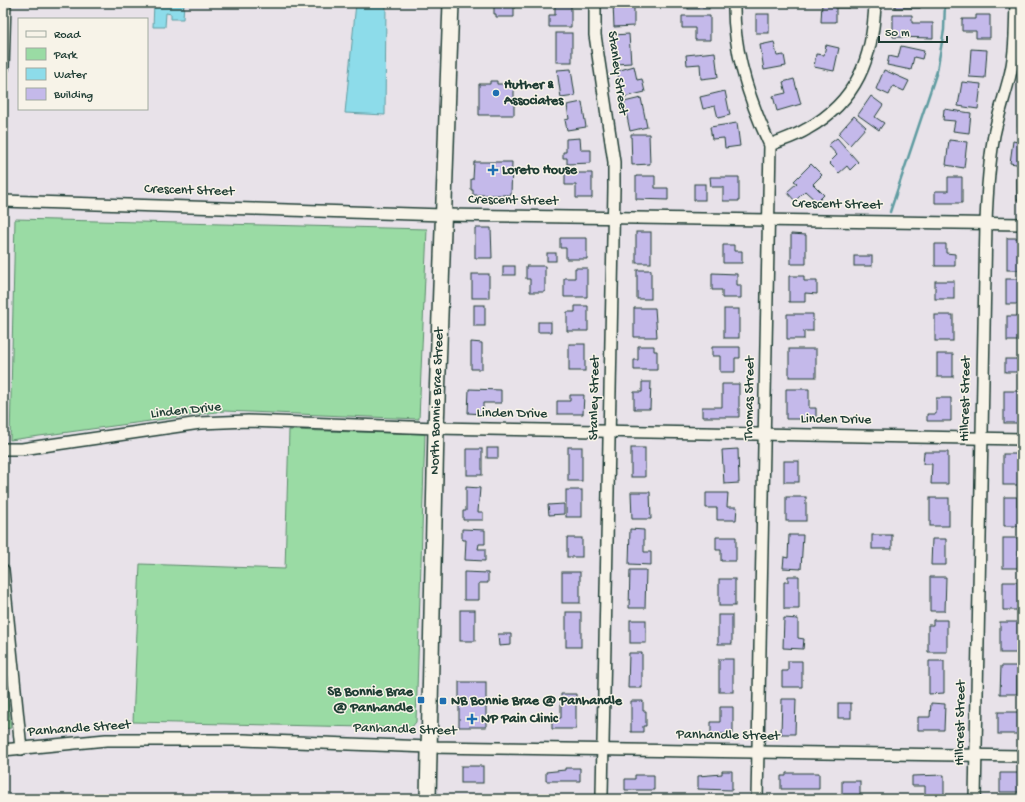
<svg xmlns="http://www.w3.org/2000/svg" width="1025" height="802" font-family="'Gochi Hand',sans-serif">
<rect width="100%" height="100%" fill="#e8e2e9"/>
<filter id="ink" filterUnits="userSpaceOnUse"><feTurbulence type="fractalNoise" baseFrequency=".025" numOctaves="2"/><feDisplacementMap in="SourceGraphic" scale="8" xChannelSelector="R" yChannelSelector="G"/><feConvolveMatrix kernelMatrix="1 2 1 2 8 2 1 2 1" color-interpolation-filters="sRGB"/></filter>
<g filter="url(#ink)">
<g fill="#9adba4" stroke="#5c8c6c">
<polygon points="15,219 427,229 419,419 224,411 10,440"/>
<polygon points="289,430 425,434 416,722 411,728 133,722 140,564 285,569"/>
<polygon points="3,659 11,728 3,729"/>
</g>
<g fill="#8ddcea" stroke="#619ca1">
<polygon points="154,3 184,3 183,19 171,19 171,14 166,13 165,27 153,27"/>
<polygon points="356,3 386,3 385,115 345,113"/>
</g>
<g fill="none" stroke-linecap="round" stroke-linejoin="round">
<polyline stroke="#619ca1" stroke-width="2.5" points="890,212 937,71 944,30 945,3"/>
</g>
<g fill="#c4b9ea" stroke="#1f3d34">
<polygon points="497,3 514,3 514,17 496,17 496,14 494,14 494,6 497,6"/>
<polygon points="555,3 571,3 571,27 549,27 549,15 555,15"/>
<polygon points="613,3 634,3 634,26 614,27"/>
<rect x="688" y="3" width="21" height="6"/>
<rect x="754" y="3" width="14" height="3"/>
<polygon points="822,3 849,3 849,8 836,8 836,22 821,22"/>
<rect x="895" y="3" width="25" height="5"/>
<rect x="973" y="3" width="18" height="4"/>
<rect x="756" y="14" width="13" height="19"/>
<polygon points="893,15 912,15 912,23 933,23 933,38 893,37"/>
<polygon points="976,15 990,15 990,38 976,38 976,31 962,31 962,19 976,19"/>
<polygon points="682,16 710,16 710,40 695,40 695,28 682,28"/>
<rect x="556" y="33" width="16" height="29"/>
<polygon points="629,34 631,63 615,64 613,35"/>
<polygon points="774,42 777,56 784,55 786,66 764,70 760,45"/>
<polygon points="826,45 839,48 834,71 814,67 816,54 824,55"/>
<polygon points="901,46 924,51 922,59 914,57 911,70 887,65 889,56 898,58"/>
<polygon points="971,49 987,50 985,78 969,77"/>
<polygon points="715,52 718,77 701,79 700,64 687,65 686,55"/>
<polygon points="634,66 637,80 642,79 645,92 624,97 617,71"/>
<polygon points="571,69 575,96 561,98 557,70"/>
<polygon points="884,70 909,81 904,91 893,86 889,95 876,89"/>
<polygon points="794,79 801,104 777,111 773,96 786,93 783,82"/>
<polygon points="490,81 497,81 497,84 514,84 514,115 479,115 479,84 490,84"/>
<polygon points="962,82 981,84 978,109 958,106"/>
<polygon points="725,91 730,115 718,118 715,106 703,109 700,97"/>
<polygon points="871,96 883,105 875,117 884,123 879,130 858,115"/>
<polygon points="641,98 647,127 630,131 624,102"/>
<polygon points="582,102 586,127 567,130 565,120 569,119 567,105"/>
<polygon points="944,109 971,113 969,133 953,131 955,121 943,120"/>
<polygon points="854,116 866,127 850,145 838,134"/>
<rect x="1018" y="117" width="4" height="9"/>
<polygon points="737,123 740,146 725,148 724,138 712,139 710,127"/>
<polygon points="631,134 649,134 650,164 632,165"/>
<polygon points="580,138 581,150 591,150 591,163 567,164 567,158 563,158 563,152 566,152 566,139"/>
<polygon points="837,138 858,162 850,170 847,166 839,173 829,163 837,155 828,145"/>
<polygon points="949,140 967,142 964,168 946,165"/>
<polygon points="1013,141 1022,143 1022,165 1010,163"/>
<polygon points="474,162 512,162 511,195 473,195 473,190 471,190 471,179 473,179"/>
<polygon points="811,164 822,175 813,184 824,195 817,202 805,191 795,201 787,192 797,183 794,181"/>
<polygon points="565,173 592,173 592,198 576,198 576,185 565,185"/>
<polygon points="636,176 655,176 655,188 668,188 668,200 636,199"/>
<polygon points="710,177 739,177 739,201 723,201 723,187 711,187"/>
<polygon points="948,177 962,177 962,203 935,203 935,191 948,191"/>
<rect x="1017" y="179" width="5" height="21"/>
<rect x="694" y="184" width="11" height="16"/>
<polygon points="475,228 491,228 492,258 475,258"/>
<rect x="636" y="232" width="15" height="31"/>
<polygon points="791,234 806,235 806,264 791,264"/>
<polygon points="560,238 587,238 587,259 566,259 566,248 560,248"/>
<rect x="1007" y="238" width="15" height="32"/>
<polygon points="935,244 946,244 946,253 955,254 955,266 935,266"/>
<polygon points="723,245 734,245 734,251 742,251 742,263 723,263"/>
<rect x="547" y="253" width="9" height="8"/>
<rect x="854" y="256" width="18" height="10"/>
<rect x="503" y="266" width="12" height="9"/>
<polygon points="526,266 545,266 545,292 530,292 530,279 526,279"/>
<polygon points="575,268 587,268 587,297 564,297 564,278 575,278"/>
<rect x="637" y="270" width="14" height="29"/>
<polygon points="712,273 737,274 737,285 741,285 741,298 722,298 722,290 712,290"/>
<rect x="472" y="274" width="17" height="24"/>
<polygon points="789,276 804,276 804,281 817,281 817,294 805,293 805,302 789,302"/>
<rect x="1006" y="279" width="15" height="25"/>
<rect x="935" y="281" width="19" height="18"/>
<rect x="474" y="305" width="11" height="21"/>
<polygon points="575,306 588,306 588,331 567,331 567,312 575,312"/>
<polygon points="634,308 655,308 657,337 634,337"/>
<rect x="724" y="309" width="15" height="29"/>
<polygon points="787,314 813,314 813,331 804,331 804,339 787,339"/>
<rect x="935" y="315" width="18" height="26"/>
<rect x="1007" y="316" width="14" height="25"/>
<rect x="538" y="322" width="13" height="10"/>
<polygon points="471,342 482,343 482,369 471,369"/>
<rect x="569" y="344" width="16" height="27"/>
<polygon points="638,346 654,346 654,351 657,351 657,370 634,370 634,360 638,360"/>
<polygon points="712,347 740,347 740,358 735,358 735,372 720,372 720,356 712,356"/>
<rect x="789" y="349" width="27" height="28"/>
<rect x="937" y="354" width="16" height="23"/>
<rect x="1005" y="359" width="17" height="13"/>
<polygon points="642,382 651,382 650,409 634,409 634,392 642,392"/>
<polygon points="722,384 739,384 739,417 702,417 702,407 722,407"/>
<polygon points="469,389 501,390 501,403 483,403 483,414 468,413"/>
<polygon points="786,389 809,389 809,408 816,408 816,419 786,419"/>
<rect x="1004" y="391" width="15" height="32"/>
<polygon points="570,395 584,395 583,414 557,414 557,401 570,401"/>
<polygon points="936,398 951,398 951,421 927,421 927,414 936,414"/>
<rect x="568" y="447" width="14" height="34"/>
<rect x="487" y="448" width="11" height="10"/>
<rect x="631" y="448" width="14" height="29"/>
<rect x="467" y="449" width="15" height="26"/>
<polygon points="738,449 739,483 724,484 722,450"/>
<polygon points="924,452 948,452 948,484 931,484 932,464 923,464"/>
<rect x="1003" y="454" width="16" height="31"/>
<rect x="784" y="461" width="15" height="21"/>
<polygon points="466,487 480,488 478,512 483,512 483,520 463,520 463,511 466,511"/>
<rect x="566" y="490" width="16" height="27"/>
<polygon points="631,492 650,492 651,519 632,519"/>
<polygon points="706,493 728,493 727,507 737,507 736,520 717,520 717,508 706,508"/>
<rect x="786" y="497" width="20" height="24"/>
<polygon points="1004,497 1017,497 1017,506 1021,506 1022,526 1004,526"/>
<rect x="930" y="498" width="19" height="28"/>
<polygon points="564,504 564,514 549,515 548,505"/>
<polygon points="462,529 485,530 485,544 479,544 478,549 485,549 485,561 465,560 466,540 462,540"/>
<polygon points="630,529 644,530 644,552 651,552 651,565 629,564"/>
<polygon points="789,535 803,535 801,569 783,568 784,557 788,558"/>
<rect x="872" y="535" width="20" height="14"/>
<polygon points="716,537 736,537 736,561 721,561 721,550 716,550"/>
<rect x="567" y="538" width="15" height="19"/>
<rect x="1003" y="538" width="15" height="30"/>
<polygon points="932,539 946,539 946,565 931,565"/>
<polygon points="630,570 646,570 645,608 629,608"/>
<polygon points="464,572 488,573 488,583 479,583 479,600 464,600"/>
<rect x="562" y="572" width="18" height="31"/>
<polygon points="788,576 799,576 799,609 784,609 784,582 788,582"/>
<polygon points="930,577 946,577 945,611 930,611"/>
<rect x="719" y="579" width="16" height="27"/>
<polygon points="1003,582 1018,582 1018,598 1022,598 1022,610 1003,610"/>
<rect x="460" y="610" width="15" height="31"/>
<rect x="566" y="612" width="15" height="35"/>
<rect x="718" y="615" width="14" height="29"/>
<polygon points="784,618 798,619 798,638 804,639 803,649 783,648"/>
<rect x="630" y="620" width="16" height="23"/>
<polygon points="933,620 947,620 947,652 928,652 928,625 933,625"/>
<rect x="1000" y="622" width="18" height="31"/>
<polygon points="498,634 511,634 511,645 499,646"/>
<polygon points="629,653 642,653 642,688 628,688"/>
<rect x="719" y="659" width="14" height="33"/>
<polygon points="788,661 802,661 802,687 782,687 782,671 788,671"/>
<polygon points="929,661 944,661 944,693 929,694"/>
<polygon points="1001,666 1021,666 1021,675 1017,675 1017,694 1000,694"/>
<rect x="459" y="682" width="27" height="45"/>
<polygon points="561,694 576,694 576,729 552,729 552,718 561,718"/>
<polygon points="782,699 796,699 795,734 781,734"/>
<polygon points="631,701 643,701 643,711 646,711 646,726 643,726 643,732 631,732"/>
<rect x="838" y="703" width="13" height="15"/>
<polygon points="931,703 945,704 944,730 918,730 918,717 930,717"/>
<polygon points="720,707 733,707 733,734 711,734 711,722 720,722"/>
<rect x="998" y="712" width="24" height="22"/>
<rect x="461" y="766" width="22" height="17"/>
<polygon points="565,768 580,768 580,781 546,781 546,772 565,770"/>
<polygon points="722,771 732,771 732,790 698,789 698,776 722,774"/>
<polygon points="786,773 819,773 819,789 781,789 781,776 786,776"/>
<polygon points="1000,773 1022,773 1022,785 1019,785 1019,792 1000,792"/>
<polygon points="635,775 654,775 654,790 625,790 625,779 635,779"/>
<polygon points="944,775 944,798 925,798 925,786 912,786 912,776"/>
<rect x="842" y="781" width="18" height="17"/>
</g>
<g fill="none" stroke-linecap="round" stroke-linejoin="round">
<g stroke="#1f3d34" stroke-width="14">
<g id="street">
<polyline points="595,3 595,35 614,162 614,188 602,794"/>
<path d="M734 3C733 51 750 102 770 145L757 799"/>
<polyline points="3,68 5,3"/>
<path d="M770 145C782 140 796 136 807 129 857 101 873 58 875 3"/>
<polyline points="3,201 443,215 1022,224"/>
<polyline points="3,449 22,449 200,423 248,421 436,428 1022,439"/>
<polyline points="3,570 21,749"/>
<polyline points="3,750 106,740 244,740 429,747 1022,756"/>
<path d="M975 799 986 223C987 194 989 164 994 135 998 116 1004 98 1009 79 1016 54 1015 28 1016 3"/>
</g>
</g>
<g stroke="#1f3d34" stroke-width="18">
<g id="secondary">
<path id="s1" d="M428 799 436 428 451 3"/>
</g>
</g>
<use href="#street" stroke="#f7f3e8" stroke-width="11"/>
<use href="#secondary" stroke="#f7f3e8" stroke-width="15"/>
</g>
</g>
<g fill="#1f6fb2" stroke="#f7f3e8" stroke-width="1.5">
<circle cx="496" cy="93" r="4"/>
<path d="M491 164h4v4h4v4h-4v4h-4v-4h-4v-4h4z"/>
<rect x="417" y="696" width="8" height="8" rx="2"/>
<rect x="439" y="697" width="8" height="8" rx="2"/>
<path d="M470 713h4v4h4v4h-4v4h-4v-4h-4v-4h4z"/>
</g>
<g text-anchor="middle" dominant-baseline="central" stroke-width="3" stroke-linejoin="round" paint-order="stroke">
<g font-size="14" fill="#1f3d34" stroke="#f7f3e8">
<text transform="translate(617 73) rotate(82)">Stanley Street</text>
<text transform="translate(189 191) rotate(2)">Crescent Street</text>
<text transform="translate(513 201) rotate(1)">Crescent Street</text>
<text transform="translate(837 205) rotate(1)">Crescent Street</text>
<text transform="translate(595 398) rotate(-89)">Stanley Street</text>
<text transform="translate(750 398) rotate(-89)">Thomas Street</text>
<text transform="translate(966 399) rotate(-89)">Hillcrest Street</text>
<text stroke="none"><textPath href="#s1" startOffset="398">North Bonnie Brae Street</textPath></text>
<text transform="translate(186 411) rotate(-6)">Linden Drive</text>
<text transform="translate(512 414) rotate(1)">Linden Drive</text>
<text transform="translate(836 420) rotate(1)">Linden Drive</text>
<text transform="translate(961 723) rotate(-89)">Hillcrest Street</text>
<text transform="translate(79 729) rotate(-4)">Panhandle Street</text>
<text transform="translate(405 730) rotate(2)">Panhandle Street</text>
<text transform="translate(728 736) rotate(1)">Panhandle Street</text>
</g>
<g font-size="14" font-weight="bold" fill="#1f3d34" stroke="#f7f3e8" text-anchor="start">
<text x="504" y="85">Huther &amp;<tspan x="504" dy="16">Associates</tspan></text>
<text x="502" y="170">Loreto House</text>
<text x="413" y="692" text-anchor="end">SB Bonnie Brae<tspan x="413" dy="16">@ Panhandle</tspan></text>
<text x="451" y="701">NB Bonnie Brae @ Panhandle</text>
<text x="481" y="719">NP Pain Clinic</text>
</g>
</g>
<rect width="1025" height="802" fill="none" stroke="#f7f3e8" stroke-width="16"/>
<rect x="8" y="8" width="1009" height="786" fill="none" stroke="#1f3d34" stroke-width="1.5" filter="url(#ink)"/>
<rect x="18" y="18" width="130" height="92" fill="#f7f3e8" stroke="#a1aaa0"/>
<rect x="26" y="31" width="20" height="6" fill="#f7f3e8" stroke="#a1aaa0"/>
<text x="54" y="38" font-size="12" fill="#1f3d34">Road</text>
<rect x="26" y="48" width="20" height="12" fill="#9adba4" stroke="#a1aaa0"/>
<text x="54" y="58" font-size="12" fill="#1f3d34">Park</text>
<rect x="26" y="68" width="20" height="12" fill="#8ddcea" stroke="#a1aaa0"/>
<text x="54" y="78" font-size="12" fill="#1f3d34">Water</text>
<rect x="26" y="88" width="20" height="12" fill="#c4b9ea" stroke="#a1aaa0"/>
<text x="54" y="98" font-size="12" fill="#1f3d34">Building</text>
<path d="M879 36v6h68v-6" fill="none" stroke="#1f3d34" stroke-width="2"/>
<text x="885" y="36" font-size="12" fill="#1f3d34" stroke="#f7f3e8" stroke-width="3" paint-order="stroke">50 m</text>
</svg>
